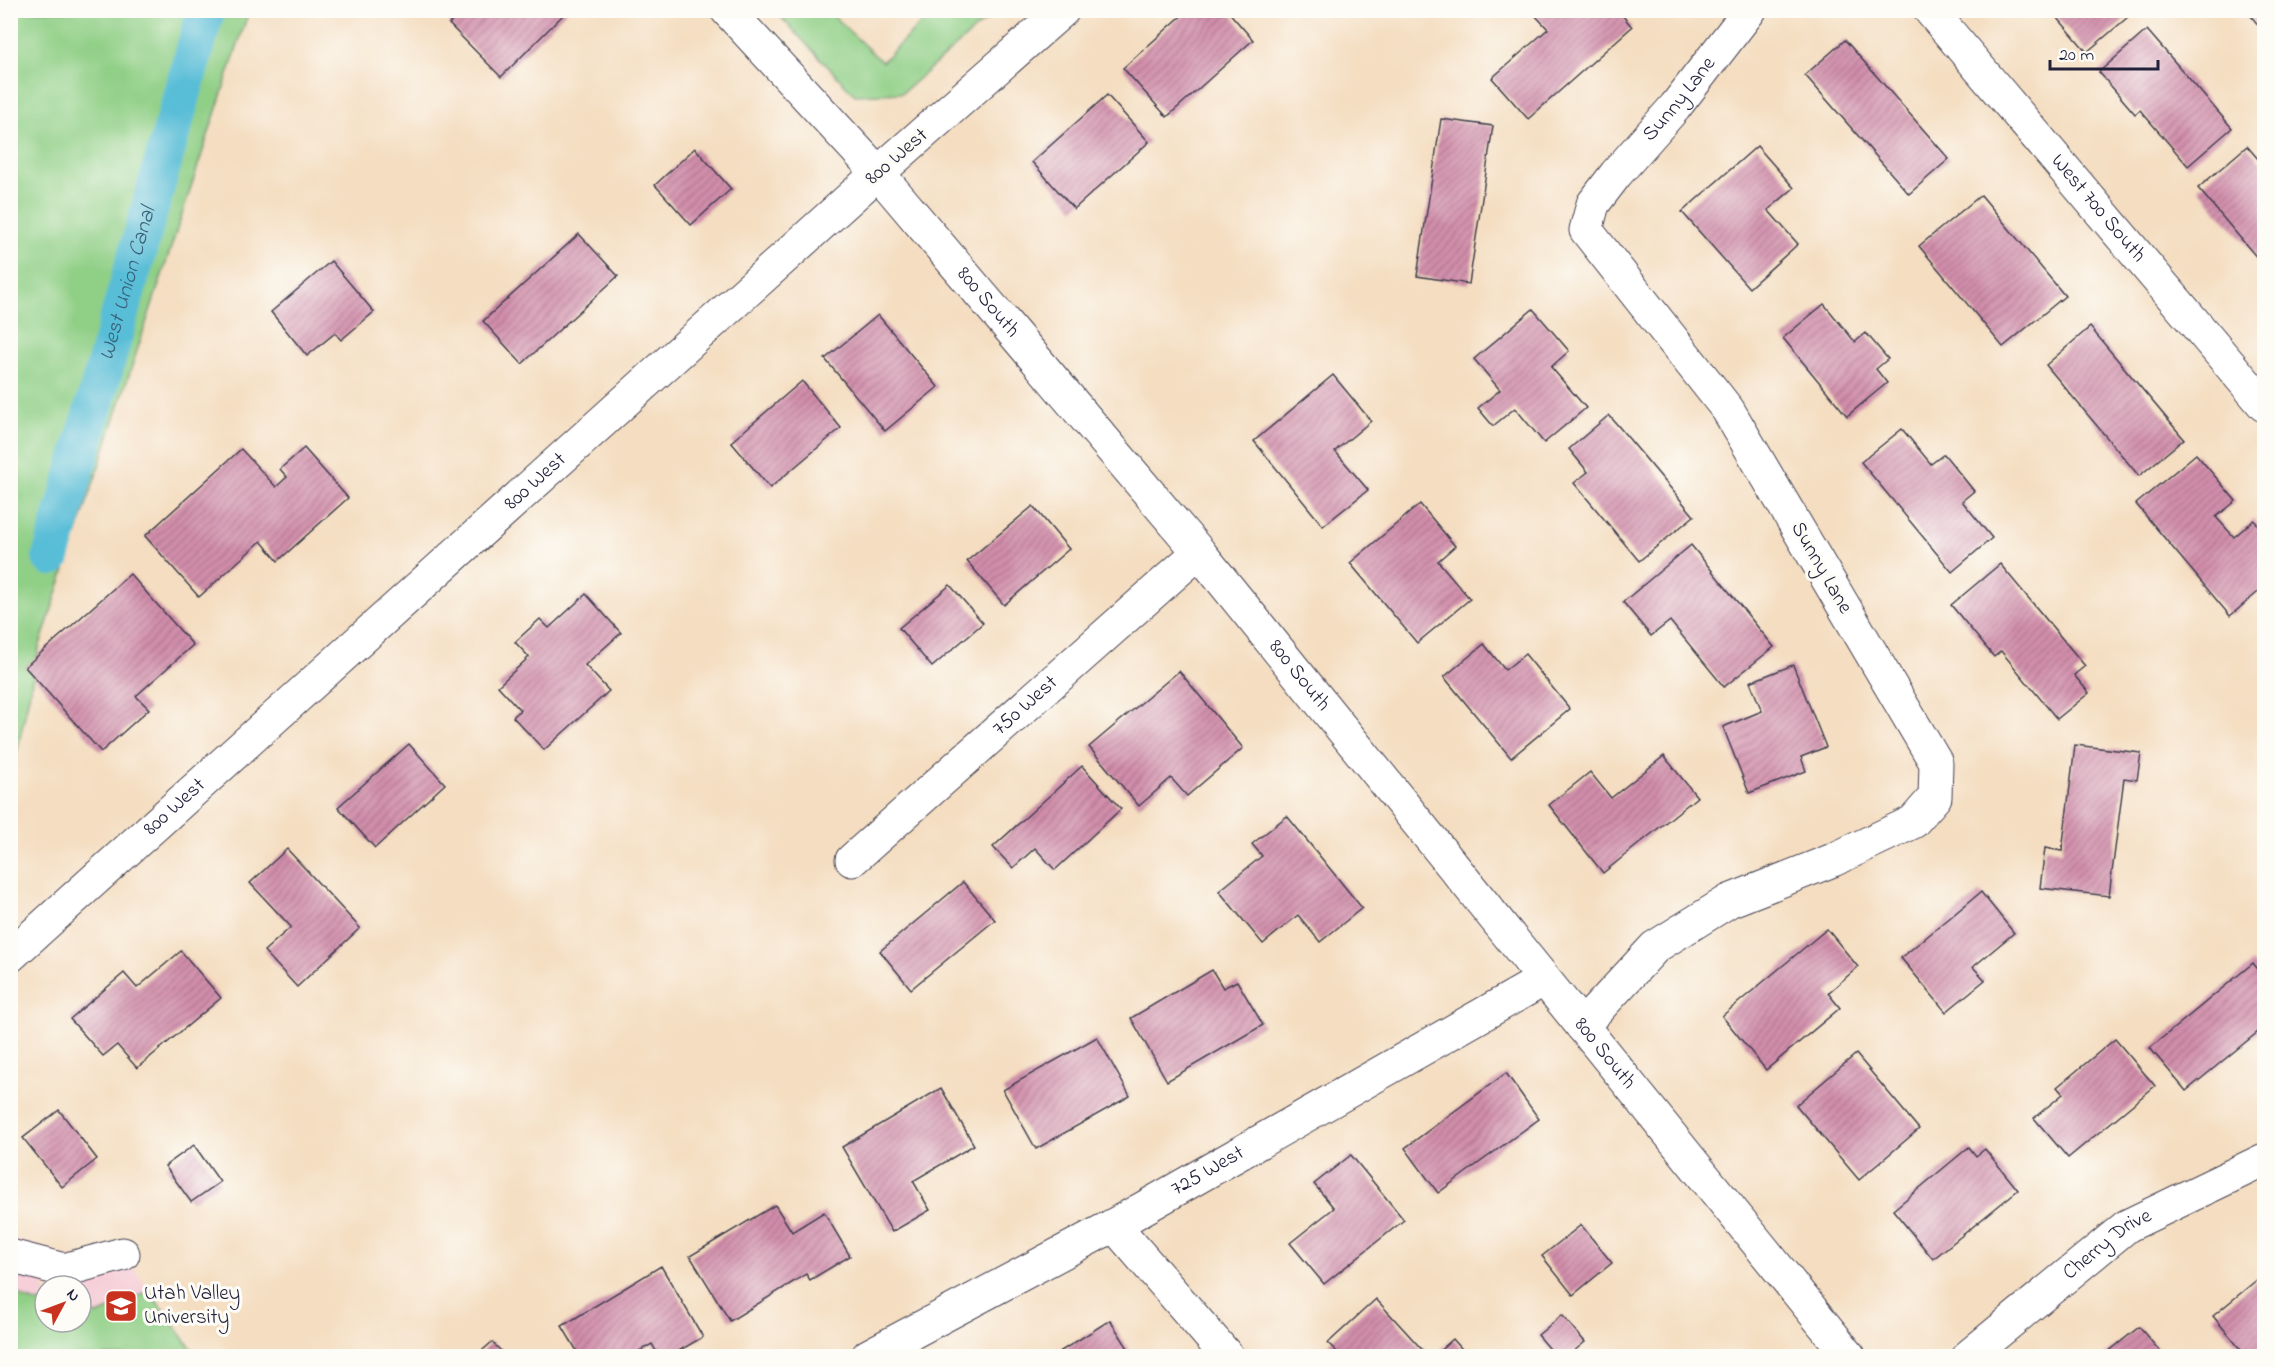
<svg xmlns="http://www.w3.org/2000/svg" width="2275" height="1367" font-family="'Indie Flower',sans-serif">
<defs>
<pattern id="building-hatch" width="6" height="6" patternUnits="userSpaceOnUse" patternTransform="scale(1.5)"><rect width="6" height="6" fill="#d28eab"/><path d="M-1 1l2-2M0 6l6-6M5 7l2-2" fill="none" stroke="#aa748c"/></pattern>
</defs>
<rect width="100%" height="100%" fill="#fdfcf7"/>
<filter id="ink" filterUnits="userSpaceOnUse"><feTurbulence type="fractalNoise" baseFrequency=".0167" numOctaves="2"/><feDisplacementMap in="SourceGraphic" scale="12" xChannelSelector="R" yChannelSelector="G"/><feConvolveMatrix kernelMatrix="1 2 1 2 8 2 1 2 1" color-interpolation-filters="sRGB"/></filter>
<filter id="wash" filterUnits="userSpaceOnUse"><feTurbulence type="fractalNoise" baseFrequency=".008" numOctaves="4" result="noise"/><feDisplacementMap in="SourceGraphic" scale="24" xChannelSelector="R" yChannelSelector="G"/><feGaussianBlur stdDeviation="1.35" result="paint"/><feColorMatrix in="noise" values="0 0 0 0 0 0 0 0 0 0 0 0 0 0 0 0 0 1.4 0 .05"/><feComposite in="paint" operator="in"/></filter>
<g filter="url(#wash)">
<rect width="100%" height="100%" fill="#f4ddc0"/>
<path fill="#f6cfd8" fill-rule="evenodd" d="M10 1237 74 1260 123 1254 197 1356H11ZM45 1286H81V1322H45Z"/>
<g fill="#90cf86" stroke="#597860" stroke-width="1.5">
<polygon points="11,11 249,11 39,648 11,781"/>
<polygon points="775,11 828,11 882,62 933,11 996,11 902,93 855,95"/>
<polygon points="10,1289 26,1299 45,1304 45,1322 81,1322 81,1311 98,1315 149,1291 197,1356 11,1356"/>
</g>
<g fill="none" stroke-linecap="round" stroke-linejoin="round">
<path stroke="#59bdd7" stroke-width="38" id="s1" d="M51 557 206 10"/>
</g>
<g id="blocks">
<g fill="url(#building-hatch)">
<polygon points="462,10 568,10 501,77 449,24"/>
<polygon points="1188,10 1227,10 1253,40 1167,117 1123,68"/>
<polygon points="1536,10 1618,10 1632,27 1528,119 1492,78 1548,29 1533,13"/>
<polygon points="2051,10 2122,10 2128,17 2087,52"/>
<polygon points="2246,10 2264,10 2264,32"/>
<polygon points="2147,30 2232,128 2188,166 2140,110 2135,114 2099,72"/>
<polygon points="1845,40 1949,159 1909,194 1805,75"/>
<polygon points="1107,95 1149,142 1074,209 1032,162"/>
<polygon points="1441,119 1493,126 1469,284 1417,276"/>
<polygon points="1757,146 1794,188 1768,210 1798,244 1749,288 1682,212"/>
<polygon points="2247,146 2264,166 2264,266 2198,188"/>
<polygon points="695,148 731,189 691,225 655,185"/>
<polygon points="1981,195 2065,296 2003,347 1919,246"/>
<polygon points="579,234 618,276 522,364 483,321"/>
<polygon points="331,261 374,312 341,340 335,333 307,356 271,312"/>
<polygon points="1824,304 1855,342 1866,333 1888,359 1876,369 1887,383 1847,416 1783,338"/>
<polygon points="1533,309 1569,351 1551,367 1586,408 1544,443 1515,408 1493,426 1478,408 1500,390 1474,359"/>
<polygon points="878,315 938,387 885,431 825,359"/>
<polygon points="2090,327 2184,439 2139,476 2046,365"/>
<polygon points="1333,375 1371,421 1335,451 1368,490 1323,526 1254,441"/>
<polygon points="802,381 841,428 770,488 731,442"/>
<polygon points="1609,415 1694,516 1639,561 1574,483 1588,472 1569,449"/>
<polygon points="1902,429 1931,464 1944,454 1974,491 1962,501 1992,538 1952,572 1861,462"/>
<polygon points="304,448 348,498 278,561 261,541 199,597 145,536 241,449 276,487 287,477 280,469"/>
<polygon points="2196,454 2236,501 2216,517 2234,537 2254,520 2264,533 2264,587 2230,616 2136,504"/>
<polygon points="1420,504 1455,546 1438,561 1470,599 1417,643 1350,563"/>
<polygon points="1033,506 1069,549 1004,605 967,561"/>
<polygon points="1691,545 1774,647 1724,687 1670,621 1651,636 1623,602"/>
<polygon points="2000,564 2085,666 2074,675 2089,693 2057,719 2001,651 1994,657 1951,605"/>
<polygon points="130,574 193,645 136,696 149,709 101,752 25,667"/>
<polygon points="950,585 983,623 932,667 899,628"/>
<polygon points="586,594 621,633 585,665 609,691 544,750 513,717 520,710 498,686 529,657 515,642 540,619 549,628"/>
<polygon points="1484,644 1505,670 1525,654 1570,709 1511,758 1444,677"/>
<polygon points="1793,665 1826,747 1801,757 1806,771 1749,793 1723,727 1762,711 1750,682"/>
<polygon points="1179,671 1243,748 1187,796 1171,778 1139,806 1089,747"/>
<polygon points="409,744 445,784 375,848 338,807"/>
<polygon points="2075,745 2141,753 2137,780 2124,778 2109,896 2040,888 2045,848 2062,851"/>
<polygon points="1664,756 1697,797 1603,873 1549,805 1590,772 1611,798"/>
<polygon points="1082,766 1121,809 1055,870 1035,848 1013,868 993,847"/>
<polygon points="1287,816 1362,908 1320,942 1298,915 1263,944 1219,891 1262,856 1252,844"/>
<polygon points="287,849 360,928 297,987 264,951 291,927 250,883"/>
<polygon points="963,882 995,920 911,989 880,951"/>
<polygon points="1981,892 2014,933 1973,967 1985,980 1946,1012 1901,958"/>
<polygon points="1827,929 1858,967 1828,993 1840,1008 1766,1070 1722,1016"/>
<polygon points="181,951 221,998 137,1068 117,1045 103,1056 70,1019 124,973 137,988"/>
<polygon points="2253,963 2264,977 2264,1027 2186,1091 2150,1048"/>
<polygon points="1212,970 1223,988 1237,981 1263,1025 1167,1081 1131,1018"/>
<polygon points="1097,1037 1130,1096 1036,1149 1003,1090"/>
<polygon points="2115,1039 2155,1086 2068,1158 2034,1118 2063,1094 2057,1087"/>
<polygon points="1856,1054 1919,1129 1859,1180 1796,1105"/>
<polygon points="1506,1073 1539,1119 1438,1193 1405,1148"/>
<polygon points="941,1088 974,1145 913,1181 930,1210 892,1232 842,1147"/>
<polygon points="59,1110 97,1159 62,1187 23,1138"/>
<polygon points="194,1145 220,1182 191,1202 165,1166"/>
<polygon points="1969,1147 1976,1156 1985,1149 2018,1190 1933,1259 1893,1210"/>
<polygon points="1351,1155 1404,1220 1324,1284 1290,1243 1334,1208 1314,1184"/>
<polygon points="775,1205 792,1232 824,1212 850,1256 810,1280 806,1274 730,1321 690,1256"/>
<polygon points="1581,1225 1612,1263 1573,1295 1542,1256"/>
<polygon points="661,1266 703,1337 670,1356 659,1356 652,1344 630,1356 580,1356 562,1326"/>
<polygon points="2264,1274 2264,1344 2250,1356 2246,1356 2213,1316"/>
<polygon points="1376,1299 1428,1356 1341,1356 1328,1343"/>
<polygon points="1562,1315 1585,1342 1568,1356 1556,1356 1538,1335"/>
<polygon points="1110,1320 1133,1356 1053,1356"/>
<polygon points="2139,1327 2164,1356 2103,1356"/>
<polygon points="1453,1339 1468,1356 1434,1356"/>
<polygon points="492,1342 506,1356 476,1356"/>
<polygon points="150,1352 150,1356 127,1356 127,1355"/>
</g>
</g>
</g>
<g filter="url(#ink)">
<use href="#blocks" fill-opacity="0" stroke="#423e4f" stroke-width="1.5"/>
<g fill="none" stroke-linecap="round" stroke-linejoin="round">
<g stroke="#423e4f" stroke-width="35">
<g id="street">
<path id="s2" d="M1930 10 2264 405"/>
<path id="s3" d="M852 860 1199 552"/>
<path id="s4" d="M10 956 878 173"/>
<path id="s5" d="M1582 1026 1655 947 1729 901 1833 860 1913 822 1935 797 1936 763 1728 410 1586 230 1593 204 1616 174 1675 107 1750 10"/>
<polyline points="1114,1225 1227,1356"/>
<polyline points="10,1256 64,1270 123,1254"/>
<path id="s6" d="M868 1356 1114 1225 1543 980"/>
<path id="s7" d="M1969 1356 2127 1226 2264 1160"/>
</g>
</g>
<g stroke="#423e4f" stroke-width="35">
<g id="secondary">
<path id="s8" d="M727 10 878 173 1199 552 1849 1356"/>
<polyline points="878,173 1063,10"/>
</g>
</g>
<use href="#street" stroke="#fff" stroke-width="33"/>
<use href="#secondary" stroke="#fff" stroke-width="33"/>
</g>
</g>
<defs>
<g id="university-square" transform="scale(1.725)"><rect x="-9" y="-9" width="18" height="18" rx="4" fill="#c8321e" stroke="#fdfcf7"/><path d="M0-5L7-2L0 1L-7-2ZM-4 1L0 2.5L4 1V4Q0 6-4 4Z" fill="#fff"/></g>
</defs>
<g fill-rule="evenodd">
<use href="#university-square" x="121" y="1306"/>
</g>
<g text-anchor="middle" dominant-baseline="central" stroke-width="6" stroke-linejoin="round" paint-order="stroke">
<g font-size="21" fill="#22223b" stroke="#fdfcf7">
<text stroke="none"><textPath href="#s5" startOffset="1264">Sunny Lane</textPath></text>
<text transform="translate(897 157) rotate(-41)">800 West</text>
<text stroke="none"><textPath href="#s2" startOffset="260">West 700 South</textPath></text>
<text stroke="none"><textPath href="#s8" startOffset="392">800 South</textPath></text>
<text stroke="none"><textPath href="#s4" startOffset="708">800 West</textPath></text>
<text transform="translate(1821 568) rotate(60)">Sunny Lane</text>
<text stroke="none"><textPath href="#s8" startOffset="878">800 South</textPath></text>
<text stroke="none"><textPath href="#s3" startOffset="232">750 West</textPath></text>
<text stroke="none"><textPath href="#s4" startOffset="222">800 West</textPath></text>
<text stroke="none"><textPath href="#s8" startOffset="1364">800 South</textPath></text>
<text stroke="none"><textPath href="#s6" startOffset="387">725 West</textPath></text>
<text stroke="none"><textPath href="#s7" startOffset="178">Cherry Drive</textPath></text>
</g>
<g font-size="21" fill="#22223b" stroke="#fdfcf7" text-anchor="start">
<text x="144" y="1294">Utah Valley<tspan x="144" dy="24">University</tspan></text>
</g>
<g font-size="22" font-style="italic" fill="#386079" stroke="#fdfcf7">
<text stroke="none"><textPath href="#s1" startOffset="284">West Union Canal</textPath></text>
</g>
</g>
<rect width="2275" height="1367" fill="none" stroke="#fdfcf7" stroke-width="36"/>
<g transform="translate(63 1304) rotate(49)"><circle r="28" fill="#fdfcf7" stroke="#a5a5ac" stroke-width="1.5"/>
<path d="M0-4.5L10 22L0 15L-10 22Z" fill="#c8321e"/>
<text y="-9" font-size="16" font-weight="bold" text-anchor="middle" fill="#22223b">N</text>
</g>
<path d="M2050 60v9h108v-9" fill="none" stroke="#22223b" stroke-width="3"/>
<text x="2059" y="60" font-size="18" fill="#22223b" stroke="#fdfcf7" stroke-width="4.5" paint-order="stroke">20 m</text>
</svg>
